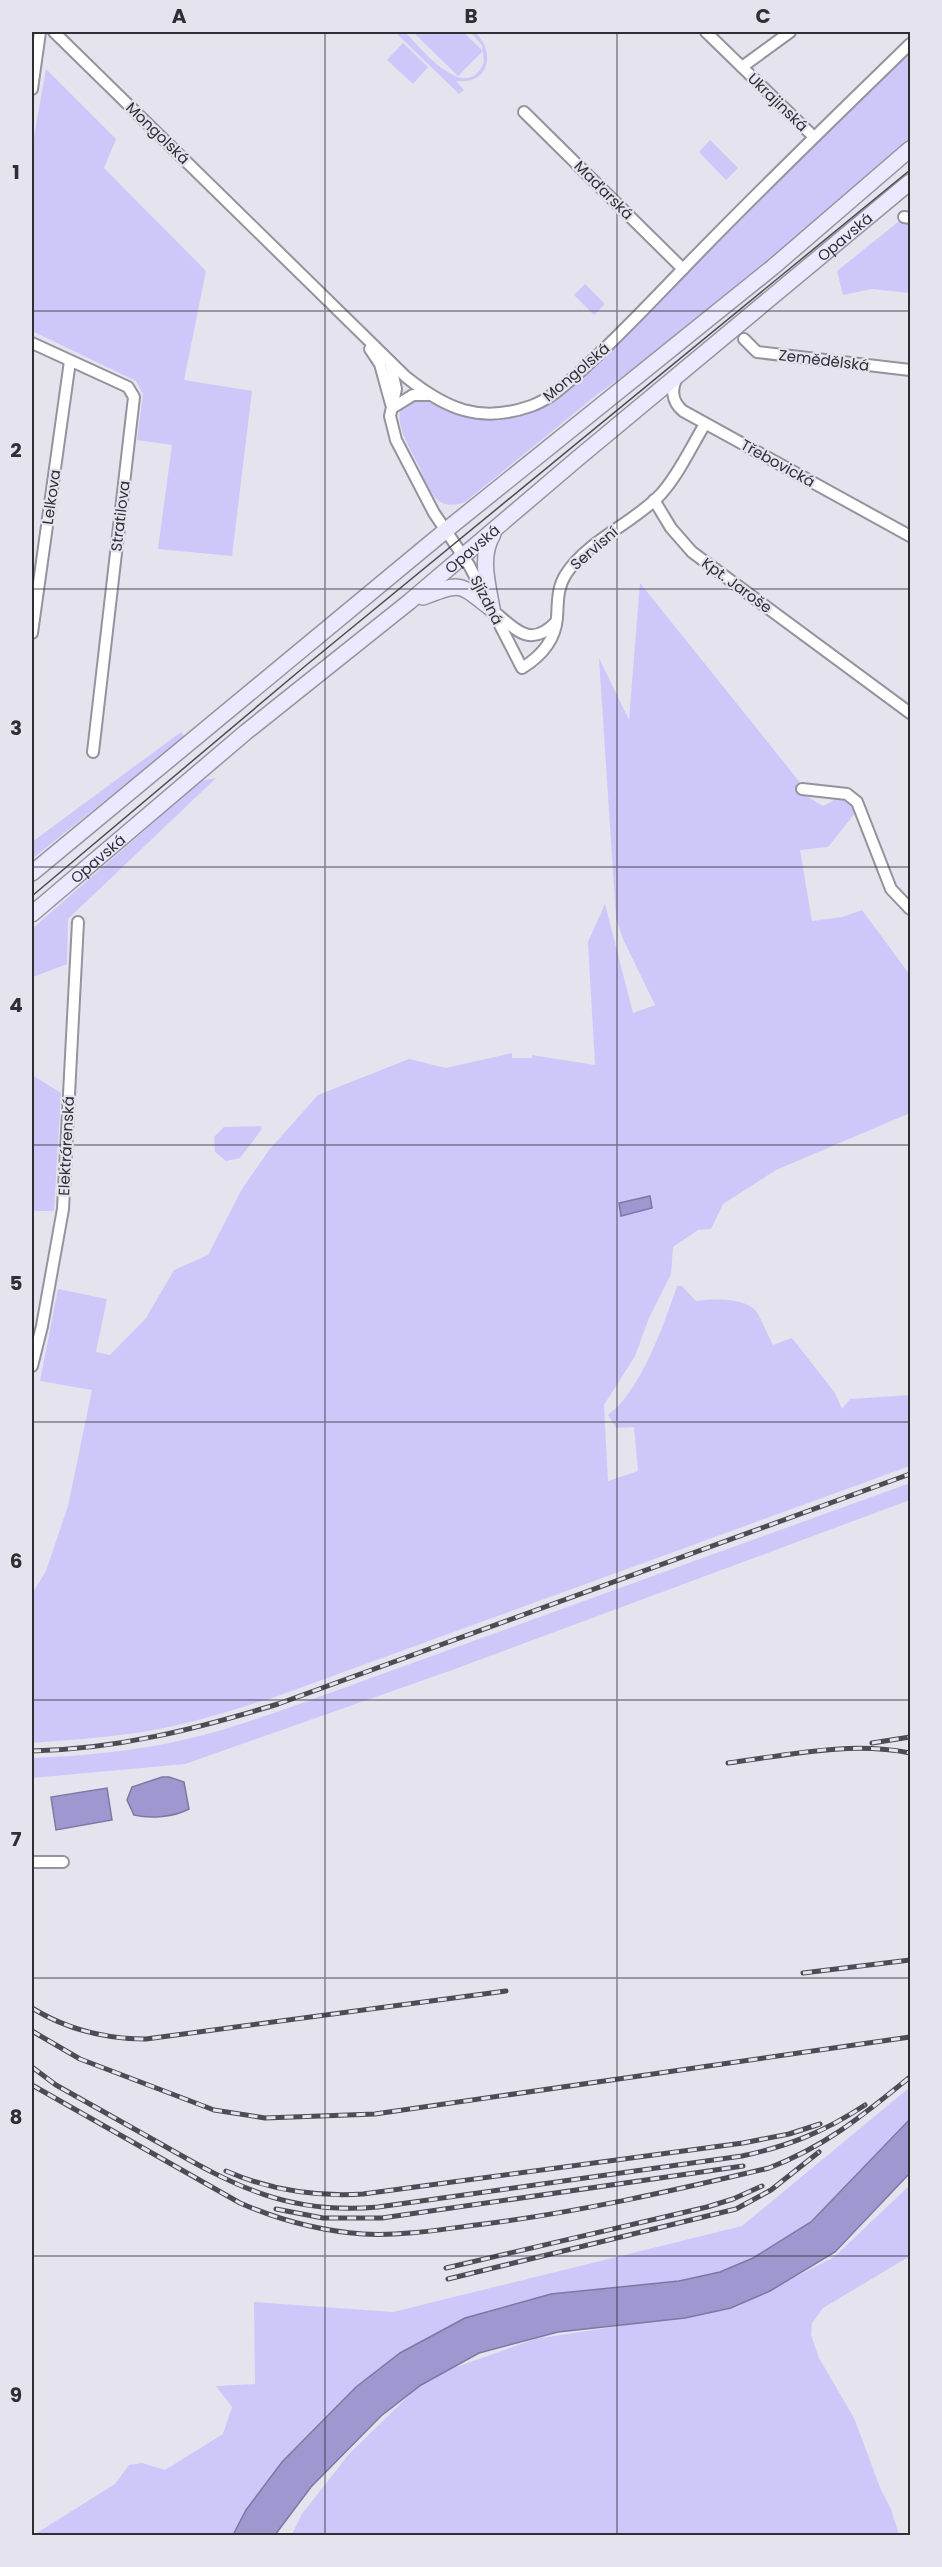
<svg xmlns="http://www.w3.org/2000/svg" width="942" height="2567" font-family="Poppins,sans-serif">
<rect width="100%" height="100%" fill="#e4e3ee"/>
<g fill="#cec8fa">
<path d="M395 32H405C421 48 466 106 484 62L482 45 470 32H475C496 52 490 85 456 81L464 90 459 94Z"/>
<polygon points="413,32 463,32 483,51 458,76"/>
<polygon points="403,43 428,67 413,84 387,60"/>
<path d="M910 50V141L661 349 599 393 465 502C457 505 450 506 442 503 429 496 424 476 418 464 408 445 380 401 422 399L457 415 483 420 525 415 564 394 621 340Z"/>
<polygon points="46,69 116,139 104,168 206,271 184,380 252,391 232,556 158,549 172,445 137,440 143,394 136,381 32,331 32,148"/>
<polygon points="710,140 738,168 726,180 699,152"/>
<polygon points="898,222 910,223 910,293 872,289 843,295 837,271"/>
<polygon points="585,284 605,304 594,315 574,295"/>
<path d="M640 583 802 785 803 794 823 806 842 796 853 805 856 812 828 847 800 850 812 921 842 917 862 910 910 975V1113L776 1170 723 1204 711 1229 698 1230 673 1247 671 1274 649 1318 635 1356 604 1405 608 1481 638 1471 634 1427 616 1428 608 1415C641 1391 664 1324 677 1286H682L696 1301C712 1299 743 1297 756 1311 759 1314 769 1338 773 1345L792 1338 835 1393 842 1409 850 1399 910 1395V1466L275 1697C245 1706 214 1717 182 1724 133 1736 82 1739 32 1743V1594L46 1571 68 1506 92 1390 40 1381 58 1289 107 1299 96 1352 110 1355 146 1318 174 1270 208 1255 242 1189 269 1150 318 1095 409 1059 446 1068 512 1053V1058H532V1055L595 1065 588 942 605 904 633 1013 655 1005 623 939 616 918 599 658 629 720Z"/>
<polygon points="181,732 184,737 32,859 32,842"/>
<polygon points="216,778 68,919 67,964 33,977 32,992 32,929 201,781"/>
<polygon points="32,1075 61,1093 54,1211 32,1211"/>
<polygon points="261,1126 262,1129 240,1158 226,1161 215,1152 214,1137 224,1127"/>
<path d="M910 1483V1500L455 1669 185 1764 32 1778V1758C84 1756 136 1751 187 1739 219 1732 249 1721 280 1711Z"/>
<polygon points="910,2087 910,2119 811,2222 753,2257 720,2272 679,2281 551,2294 356,2387 282,2462 246,2510 233,2535 32,2536 115,2484 129,2465 142,2463 165,2470 223,2434 232,2407 216,2386 255,2384 254,2302 393,2312 742,2226"/>
<polygon points="910,2185 910,2256 823,2308 812,2323 811,2335 819,2358 854,2418 881,2490 891,2509 899,2535 291,2536 302,2514 349,2454 428,2377 535,2339 735,2308 834,2257"/>
</g>
<g fill="#9f98d0" stroke="#7d78a1" stroke-width="1.5">
<polygon points="650,1196 652,1208 621,1216 619,1203"/>
<path d="M162 1777H169L184 1782 189 1809C174 1817 151 1819 134 1815L127 1800 132 1787Z"/>
<polygon points="107,1788 112,1820 56,1830 51,1797"/>
<polygon points="910,2119 910,2173 835,2252 770,2291 731,2308 685,2318 558,2332 479,2353 421,2385 381,2416 311,2487 275,2535 233,2535 246,2510 282,2462 356,2387 400,2353 465,2318 551,2294 679,2281 720,2272 753,2258 811,2222"/>
</g>
<g fill="none" stroke-linecap="round" stroke-linejoin="round">
<g stroke="#94939e" stroke-width="14">
<g id="minor">
<path d="M54 32 406 377C446 409 480 424 531 406 551 399 567 383 582 370 617 338 649 304 682 270 756 193 833 119 910 44"/>
<polyline points="706,32 814,137"/>
<polyline points="742,67 790,32"/>
<polyline points="32,89 40,32"/>
<polyline points="524,112 683,269"/>
<polyline points="904,217 910,218"/>
<polyline points="744,339 757,352 910,370"/>
<polyline points="32,343 128,387 134,397 93,752"/>
<polyline points="370,349 380,364 391,404"/>
<path d="M390 362 396 389 390 416 396 440 434 513 469 565 522 668C540 657 555 641 557 618 558 602 557 588 566 574 588 540 634 523 661 494 679 474 691 447 705 424"/>
<path d="M678 376C671 388 671 401 683 411L910 536"/>
<polyline points="392,408 413,395 428,395"/>
<polyline points="654,500 671,528 692,552 910,713"/>
<path d="M497 614C518 632 532 647 556 622"/>
<polyline points="32,633 70,361"/>
<polyline points="802,789 847,794 857,802 891,889 910,909"/>
<polyline points="32,1366 42,1326 63,1209 78,922"/>
<polyline points="32,1862 63,1862"/>
</g>
</g>
<g stroke="#94939e" stroke-width="18">
<g id="secondary">
<path d="M423 597C463 581 459 584 492 609"/>
<path d="M492 609C488 584 479 557 493 534"/>
<polyline points="32,873 445,531 773,267 910,149"/>
<path id="s1" d="M32 914 246 732 409 602 577 459 910 182"/>
</g>
</g>
<use href="#minor" stroke="#fff" stroke-width="10"/>
<use href="#secondary" stroke="#ece9fe" stroke-width="15"/>
<polyline stroke="#4d4c52" stroke-width="1.5" points="32,896 304,667 910,170"/>
<g stroke="#4d4c52" stroke-width="5">
<g id="rail">
<polyline points="872,1743 910,1737"/>
<path d="M32 1751C118 1749 196 1729 278 1704L910 1474"/>
<path d="M728 1763C788 1755 850 1741 910 1753"/>
<polyline points="803,1973 910,1960"/>
<path d="M32 2008C66 2029 106 2039 146 2039L506 1991"/>
<polyline points="32,2031 80,2059 214,2110 265,2118 375,2114 910,2037"/>
<path d="M32 2067 56 2085C91 2105 126 2124 161 2144 236 2187 289 2215 378 2207L742 2156C789 2146 824 2132 865 2105"/>
<path d="M32 2085 240 2203C279 2220 320 2231 363 2234 401 2236 438 2230 476 2225 575 2213 672 2191 769 2168 828 2145 863 2115 910 2077"/>
<path d="M226 2171C270 2190 315 2197 363 2194L743 2143 789 2134 820 2124"/>
<polyline points="276,2209 323,2218 382,2218 743,2166"/>
<polyline points="446,2268 707,2207 733,2199 762,2186"/>
<polyline points="448,2279 736,2209 771,2190 819,2152"/>
</g>
</g>
<use href="#rail" stroke="#e4e3ee" stroke-width="3" stroke-dasharray="9" stroke-linecap="butt"/>
</g>
<path fill="none" stroke="#2f2e33" stroke-width="1.5" stroke-opacity="0.55" d="M325 32V2536M617 32V2536M32 311H910M32 589H910M32 867H910M32 1145H910M32 1422H910M32 1700H910M32 1978H910M32 2256H910"/>
<g text-anchor="middle" dominant-baseline="central" stroke-width="4.5" stroke-linejoin="round" paint-order="stroke">
<g font-size="15" fill="#2f2e33" stroke="#e4e3ee">
<text transform="translate(778 102) rotate(44)">Ukrajinská</text>
<text transform="translate(158 133) rotate(44)">Mongolská</text>
<text transform="translate(604 190) rotate(45)">Maďarská</text>
<text stroke="none"><textPath href="#s1" startOffset="1058">Opavská</textPath></text>
<text transform="translate(824 360) rotate(7)">Zemědělská</text>
<text transform="translate(576 372) rotate(-40)">Mongolská</text>
<text transform="translate(778 463) rotate(29)">Třebovická</text>
<text transform="translate(51 497) rotate(-82)">Lelkova</text>
<text transform="translate(120 516) rotate(-83)">Stratilova</text>
<text transform="translate(594 548) rotate(-41)">Servisní</text>
<text stroke="none"><textPath href="#s1" startOffset="572">Opavská</textPath></text>
<text transform="translate(737 585) rotate(36)">Kpt. Jaroše</text>
<text transform="translate(487 600) rotate(63)">Sjízdná</text>
<text stroke="none"><textPath href="#s1" startOffset="86">Opavská</textPath></text>
<text transform="translate(66 1146) rotate(-87)">Elektrárenská</text>
</g>
</g>
<rect width="942" height="2567" fill="none" stroke="#e4e3ee" stroke-width="66"/>
<rect x="33" y="33" width="876" height="2501" fill="none" stroke="#2f2e33" stroke-width="2"/>
<g font-size="20" text-anchor="middle" font-weight="bold" fill="#2f2e33">
<text x="179" y="23">A</text>
<text x="471" y="23">B</text>
<text x="763" y="23">C</text>
<text x="16" y="179">1</text>
<text x="16" y="457">2</text>
<text x="16" y="735">3</text>
<text x="16" y="1012">4</text>
<text x="16" y="1290">5</text>
<text x="16" y="1568">6</text>
<text x="16" y="1846">7</text>
<text x="16" y="2124">8</text>
<text x="16" y="2402">9</text>
</g>
</svg>
